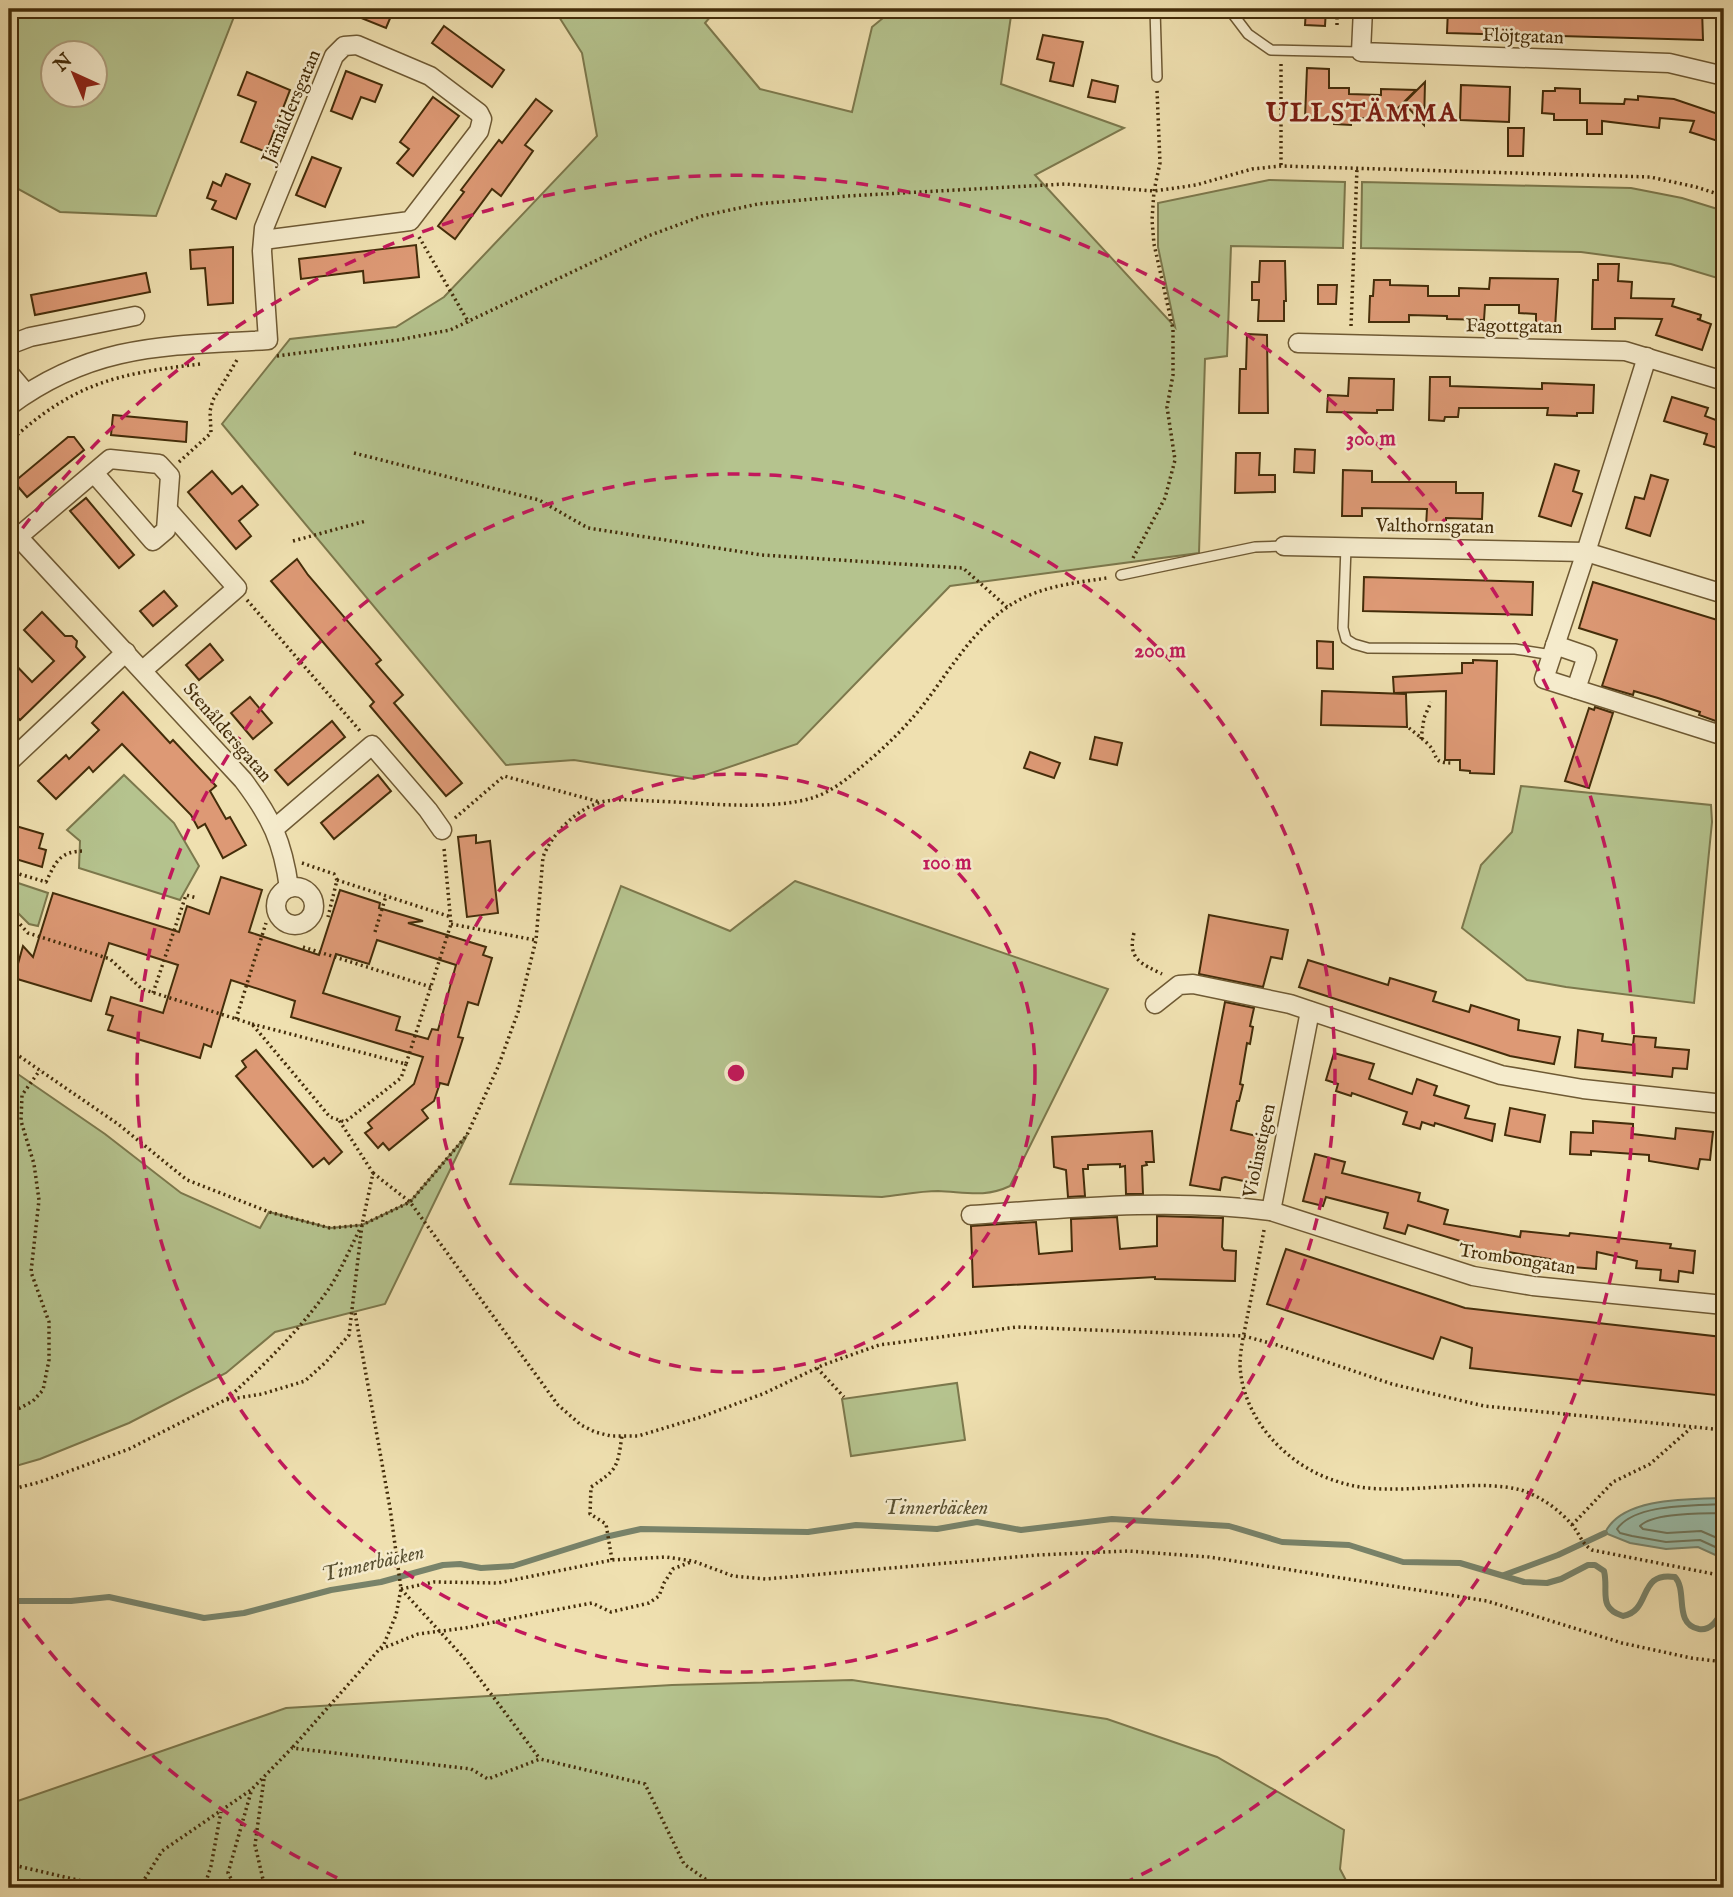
<svg xmlns="http://www.w3.org/2000/svg" width="1733" height="1897" font-family="'IM FELL English',serif">
<rect width="100%" height="100%" fill="#efe0b0"/>
<filter id="stains"><feTurbulence type="fractalNoise" baseFrequency=".00286" numOctaves="4"/><feColorMatrix values="0 0 0 0 .2 0 0 0 0 .09 0 0 0 0 .02 0 0 0 .5 -.17"/></filter>
<radialGradient id="worn" r=".72"><stop offset=".6" stop-color="#630" stop-opacity="0"/><stop offset="1" stop-color="#630" stop-opacity=".3"/></radialGradient>
<g fill="#b5c38e" stroke="#7c784c" stroke-width="2" fill-rule="evenodd">
<path d="M9 9H237L156 216 60 212 9 184ZM94 52V94H52V52Z"/>
<polygon points="554,9 717,9 705,23 760,89 852,112 872,27 894,9 1012,9 1001,84 1124,128 1035,175 1175,327 1158,247 1158,203 1269,180 1345,182 1343,248 1231,246 1227,356 1205,359 1199,553 950,586 797,744 694,779 574,760 506,765 222,424 290,339 396,327 444,297 597,136 582,53"/>
<polygon points="1362,182 1631,188 1682,198 1724,211 1724,280 1671,264 1581,252 1361,248"/>
<polygon points="124,775 174,823 199,866 180,900 79,868 80,841 67,830"/>
<polygon points="1521,786 1711,805 1712,822 1694,1003 1566,987 1527,980 1462,928 1481,865 1512,832"/>
<polygon points="9,880 48,893 38,926 29,924 9,904"/>
<path d="M795 881 1108 989 1010 1186C985 1198 965 1192 938 1191 920 1191 901 1195 882 1197L510 1184 621 886 730 931Z"/>
<polygon points="9,1068 105,1134 181,1193 260,1228 269,1212 330,1228 362,1225 410,1202 467,1135 385,1304 275,1332 226,1373 129,1423 40,1459 9,1468"/>
<polygon points="957,1383 965,1440 851,1456 842,1399"/>
<polygon points="852,1680 1107,1719 1217,1757 1344,1830 1340,1869 1350,1888 9,1888 9,1804 286,1708 672,1685"/>
</g>
<path fill="#9abdaa" stroke="#78836a" stroke-width="2" d="M1724 1498V1559L1698 1547 1666 1549 1630 1543 1605 1533C1621 1497 1690 1499 1724 1498Z"/>
<g fill="none" stroke-linecap="round" stroke-linejoin="round">
<g stroke="#6f755a" stroke-width="2">
<path d="M1724 1504C1695 1506 1635 1503 1617 1529L1620 1533 1632 1536 1666 1542 1700 1540 1724 1551"/>
<path d="M1724 1513C1704 1514 1654 1512 1640 1526L1643 1529 1667 1533 1701 1531 1724 1541"/>
</g>
<g stroke="#78836a" stroke-width="6">
<polyline points="1504,1575 1558,1555 1605,1533"/>
<path d="M9 1601H71L109 1597 204 1618 244 1613 331 1590 381 1582 443 1565 460 1564 481 1568 513 1566 605 1537 641 1529 808 1532 856 1525 937 1529 977 1522 1021 1530 1112 1519 1229 1526 1282 1542 1349 1545 1403 1562 1460 1563 1524 1582 1547 1583 1561 1579 1588 1565H1595L1604 1571C1609 1591 1597 1608 1623 1616 1652 1611 1637 1571 1675 1577 1688 1591 1673 1624 1699 1629 1712 1631 1718 1618 1724 1609"/>
</g>
</g>
<g fill="#dd9975" stroke="#442d0a" stroke-width="2" fill-rule="evenodd">
<polygon points="339,9 394,9 386,28"/>
<polygon points="1306,9 1326,9 1325,26 1305,25"/>
<polygon points="1448,9 1625,9 1625,11 1664,12 1664,9 1702,9 1703,40 1447,33"/>
<polygon points="444,26 504,70 492,87 432,43"/>
<polygon points="1043,35 1083,42 1073,86 1050,81 1054,63 1037,59"/>
<polygon points="1307,68 1329,69 1329,88 1349,88 1349,94 1381,95 1381,89 1416,90 1387,119 1356,118 1351,119 1351,125 1334,124 1334,119 1305,118"/>
<polygon points="346,71 382,85 375,102 361,97 352,119 331,111"/>
<polygon points="247,72 290,90 266,152 241,142 256,102 238,95"/>
<polygon points="1092,80 1118,86 1115,102 1088,97"/>
<polygon points="1425,82 1424,125 1404,103"/>
<polygon points="1461,85 1510,87 1509,122 1460,120"/>
<polygon points="1555,88 1580,89 1580,103 1624,104 1625,99 1638,100 1638,96 1674,99 1724,116 1724,143 1690,132 1694,121 1660,118 1659,128 1602,121 1602,134 1587,134 1587,120 1554,120 1554,114 1542,113 1543,91 1555,91"/>
<polygon points="433,97 459,116 413,176 397,163 409,149 400,142"/>
<polygon points="536,99 552,111 525,145 533,151 501,196 492,189 455,239 438,226 464,192 461,190 499,140 502,143"/>
<polygon points="1508,128 1524,128 1523,156 1508,156"/>
<polygon points="312,157 341,168 325,207 296,195"/>
<polygon points="226,174 250,184 236,219 212,209 216,201 207,198 213,182 221,186"/>
<polygon points="416,245 419,277 364,283 363,271 301,279 299,259"/>
<polygon points="233,247 233,303 208,305 205,268 191,269 190,250"/>
<polygon points="1260,261 1285,261 1286,301 1284,301 1284,321 1258,321 1259,300 1252,300 1252,282 1259,282"/>
<polygon points="1598,264 1619,264 1618,281 1632,282 1631,298 1674,299 1672,306 1701,315 1700,319 1697,319 1711,324 1702,350 1656,335 1662,319 1615,318 1615,329 1592,329 1593,280 1598,280"/>
<polygon points="146,273 150,292 35,315 31,295"/>
<polygon points="1490,278 1558,279 1555,328 1536,327 1536,314 1519,313 1519,305 1485,305 1484,320 1447,319 1447,316 1409,315 1409,322 1369,322 1370,296 1373,296 1374,280 1390,280 1390,285 1428,286 1428,296 1459,296 1459,288 1489,289"/>
<polygon points="1318,285 1337,285 1336,304 1318,304"/>
<polygon points="1247,334 1267,335 1268,413 1239,413 1240,369 1246,369"/>
<polygon points="1430,377 1450,377 1450,386 1542,389 1542,383 1594,385 1593,413 1577,413 1577,416 1547,415 1548,408 1459,408 1458,417 1445,417 1444,421 1429,420"/>
<polygon points="1349,378 1394,379 1393,410 1377,410 1377,413 1327,412 1328,395 1348,396"/>
<polygon points="1672,397 1708,408 1705,416 1724,423 1724,450 1704,444 1707,434 1664,421"/>
<polygon points="113,415 187,422 186,442 111,435"/>
<polygon points="68,437 74,437 84,450 27,497 14,482"/>
<polygon points="1295,449 1315,450 1314,473 1294,472"/>
<polygon points="1236,453 1260,453 1259,475 1275,475 1275,492 1235,493"/>
<polygon points="1555,464 1579,471 1573,491 1582,494 1571,526 1539,516"/>
<polygon points="1343,470 1372,471 1372,482 1456,482 1456,493 1483,493 1482,519 1446,518 1446,527 1426,527 1427,509 1362,508 1362,516 1342,516"/>
<polygon points="212,471 232,494 242,486 258,505 239,521 251,536 236,549 188,492"/>
<polygon points="1651,475 1668,480 1650,536 1626,528 1635,497 1644,499"/>
<polygon points="86,498 134,555 119,568 70,511"/>
<polygon points="297,559 308,575 381,660 376,664 403,695 394,703 462,783 446,796 370,706 374,702 271,581"/>
<polygon points="1364,577 1533,582 1532,615 1363,611"/>
<polygon points="1593,582 1724,622 1724,724 1699,715 1700,712 1658,698 1634,691 1633,695 1602,686 1617,640 1579,628"/>
<polygon points="164,591 177,606 153,626 140,611"/>
<polygon points="42,612 65,636 72,636 77,641 76,647 85,657 20,720 9,709 9,658 32,682 54,661 24,630"/>
<polygon points="1317,641 1333,642 1333,669 1317,668"/>
<polygon points="210,644 223,660 199,680 186,665"/>
<polygon points="1473,660 1497,661 1494,774 1470,773 1470,771 1460,770 1460,760 1445,760 1446,691 1394,693 1393,677 1462,673 1462,663 1473,663"/>
<polygon points="1322,691 1406,694 1407,727 1321,725"/>
<polygon points="123,692 170,743 173,740 216,786 210,791 226,819 230,817 246,845 223,858 205,824 198,828 191,815 122,744 93,772 89,767 56,799 38,781 66,755 69,759 99,730 92,723"/>
<polygon points="250,697 272,723 253,739 231,713"/>
<polygon points="1595,707 1613,713 1589,788 1565,781 1589,708 1594,710"/>
<polygon points="332,721 345,737 288,785 275,770"/>
<polygon points="1095,737 1122,743 1117,765 1090,759"/>
<polygon points="1030,752 1060,763 1054,778 1024,768"/>
<polygon points="378,775 391,791 334,839 321,823"/>
<polygon points="9,824 43,834 39,848 46,850 42,867 9,857"/>
<polygon points="476,835 476,843 490,841 498,913 467,917 458,837"/>
<path d="M221 877 262 890 249 932 319 955 340 890 380 903 379 908 423 921 408 923 486 947 483 955 492 958 478 1005 468 1002 458 1037 463 1038 448 1085 440 1083 434 1101 422 1110 428 1118 389 1150 383 1143 378 1148 365 1133 372 1128 368 1123 414 1084 423 1057 291 1017 295 1001 231 980 211 1047 204 1044 200 1058 108 1030 113 1016 106 1014 111 997 163 1013 178 965 109 943 91 1001 14 978 23 946 33 957 53 893 179 932 187 906 209 914ZM377 940 456 965 438 1030 432 1029 428 1039 396 1030 400 1017 323 993 336 954 369 964Z"/>
<polygon points="1209,915 1288,930 1282,959 1271,957 1263,987 1199,974"/>
<polygon points="1308,960 1388,985 1390,978 1436,992 1433,1001 1469,1012 1471,1005 1519,1020 1518,1030 1560,1037 1554,1064 1510,1056 1299,987"/>
<polygon points="1225,1002 1254,1008 1250,1026 1253,1027 1250,1044 1247,1043 1240,1084 1243,1085 1239,1101 1237,1101 1231,1130 1261,1137 1253,1183 1225,1177 1222,1178 1220,1190 1190,1185"/>
<polygon points="1578,1030 1603,1034 1602,1041 1633,1045 1634,1036 1656,1038 1655,1047 1689,1050 1687,1069 1673,1068 1672,1077 1575,1067"/>
<polygon points="256,1050 342,1152 329,1164 324,1158 313,1167 236,1076 246,1067 242,1061"/>
<polygon points="1334,1053 1374,1064 1369,1079 1412,1094 1417,1079 1437,1086 1434,1095 1469,1106 1465,1118 1495,1124 1492,1141 1435,1123 1434,1126 1422,1122 1420,1129 1403,1124 1407,1112 1352,1093 1351,1096 1336,1091 1338,1084 1326,1080"/>
<polygon points="1510,1108 1545,1115 1540,1142 1505,1135"/>
<polygon points="1593,1121 1633,1124 1633,1134 1675,1139 1676,1128 1713,1132 1710,1160 1700,1159 1698,1169 1649,1161 1649,1155 1591,1151 1591,1155 1570,1154 1571,1132 1593,1133"/>
<polygon points="1152,1131 1154,1162 1146,1162 1147,1165 1142,1166 1143,1194 1126,1194 1125,1166 1120,1167 1120,1164 1088,1165 1088,1169 1083,1169 1085,1196 1068,1197 1066,1170 1054,1167 1052,1137"/>
<polygon points="1315,1154 1345,1162 1342,1173 1420,1193 1418,1201 1448,1210 1444,1224 1520,1237 1521,1231 1569,1236 1570,1233 1671,1244 1670,1248 1695,1251 1693,1273 1679,1271 1678,1282 1660,1280 1661,1270 1636,1268 1637,1261 1597,1252 1596,1269 1549,1265 1550,1259 1508,1252 1506,1262 1465,1255 1467,1243 1408,1225 1405,1234 1384,1228 1388,1213 1326,1197 1323,1206 1303,1201"/>
<polygon points="1157,1216 1223,1218 1222,1247 1224,1250 1236,1251 1235,1281 1155,1279 1155,1277 973,1287 971,1226 1036,1222 1039,1254 1072,1251 1071,1219 1117,1217 1120,1249 1157,1246"/>
<polygon points="1286,1249 1465,1308 1722,1337 1720,1354 1724,1355 1724,1372 1718,1371 1716,1395 1470,1368 1472,1348 1441,1337 1433,1359 1267,1304"/>
</g>
<g fill="none" stroke-linecap="round" stroke-linejoin="round">
<g stroke="#6f5a34" stroke-width="12">
<g id="service">
<polyline points="1155,9 1157,77"/>
<polyline points="1229,9 1248,34 1271,50 1361,52"/>
<polyline points="1346,547 1343,628 1346,639 1354,644 1368,648 1515,649 1552,655"/>
<polyline points="1121,575 1255,547 1284,546"/>
</g>
</g>
<g stroke="#6f5a34" stroke-width="21">
<g id="minor">
<polyline points="1363,9 1361,52 1669,63 1724,76"/>
<polyline points="1298,343 1625,351 1724,381"/>
<polyline points="9,345 30,337 135,316"/>
<polyline points="1647,357 1586,552 1544,679 1724,736"/>
<polyline points="9,373 26,393"/>
<path d="M9 406C94 343 167 346 268 340L262 251 264 228 334 56 344 46 357 45 430 76 479 113 482 119 479 131 410 221 263 240"/>
<path d="M9 527 243 780C271 817 283 842 289 888"/>
<polyline points="18,537 110,459 159,464 170,476 166,530 153,541 94,473"/>
<polyline points="1284,546 1586,552 1724,594"/>
<polyline points="1555,645 1587,656 1576,689"/>
<polyline points="143,670 237,588 168,510"/>
<polyline points="9,762 126,652"/>
<polyline points="275,828 372,745 428,810 442,830"/>
<circle cx="295" cy="906" r="19"/>
<polyline points="1155,1004 1179,985 1193,984 1290,1004 1501,1075 1583,1089 1724,1104"/>
<polyline points="1271,1211 1310,1011"/>
<path d="M971 1215C1070 1208 1172 1198 1271 1211L1473 1276 1533 1286 1724 1305"/>
</g>
</g>
<g stroke="#442d0a" stroke-width="3.5" stroke-dasharray="2 3.5" stroke-linecap="butt">
<polyline points="1337,25 1337,9"/>
<polyline points="1281,64 1281,166"/>
<polyline points="419,237 469,323"/>
<polyline points="1351,326 1357,168"/>
<polyline points="277,356 398,340 450,330 648,236 702,216 758,204 847,196 1065,184 1154,191 1196,185 1252,169 1281,166 1650,177 1696,187 1724,196"/>
<path d="M9 442C74 383 115 374 200 364"/>
<polyline points="354,453 539,500 588,528 762,555 963,568 1007,607"/>
<polyline points="179,462 211,433 210,411 213,400 237,360"/>
<polyline points="293,541 366,521"/>
<polyline points="1133,558 1165,498 1175,460 1167,407 1173,375 1173,329 1154,244 1152,220 1154,191 1160,163 1157,90"/>
<polyline points="247,600 361,732"/>
<path d="M1409 728C1415 733 1422 738 1428 744 1440 756 1430 763 1453 763"/>
<polyline points="1421,739 1424,718 1431,702"/>
<polyline points="455,818 504,776 600,802"/>
<polyline points="302,863 334,874 337,880 328,917"/>
<path d="M9 871 46 882C56 861 60 851 85 851"/>
<polyline points="337,880 451,917"/>
<polyline points="9,912 28,933 110,959 142,989 252,1024 330,1117 345,1122 401,1078 406,1064"/>
<polyline points="451,924 535,940"/>
<polyline points="375,932 386,896"/>
<path d="M1134 933C1127 959 1142 964 1162 974"/>
<polyline points="303,947 431,987"/>
<polyline points="153,993 186,895 197,898"/>
<polyline points="236,1019 266,923"/>
<polyline points="252,1024 406,1064 451,924 444,848"/>
<path d="M9 1053 19 1056 118 1124 187 1180 269 1212 330 1228 362 1225 410 1202 467 1135 498 1067 518 1012 536 940 543 857C551 836 572 814 593 805 611 797 632 800 651 801 698 802 771 812 815 797 832 791 847 779 860 768 882 750 902 731 920 709 947 675 970 633 1006 608 1035 587 1073 583 1107 578"/>
<polyline points="373,1173 410,1202 558,1405 581,1425 595,1432 611,1436 638,1436 701,1417 765,1393 823,1365 879,1345 1017,1327 1244,1336 1277,1345 1392,1384 1484,1406 1724,1430"/>
<path d="M1264 1230C1259 1257 1254 1285 1248 1313 1245 1330 1240 1348 1240 1365 1242 1418 1287 1466 1336 1481 1353 1487 1370 1489 1388 1489 1428 1490 1483 1480 1521 1490 1540 1496 1560 1510 1573 1526 1580 1535 1582 1544 1592 1550L1724 1576"/>
<polyline points="817,1368 844,1397"/>
<path d="M227 1399C264 1365 299 1331 328 1290 341 1271 350 1248 361 1227"/>
<polyline points="9,1414 33,1401 43,1390 49,1360 49,1322 31,1272 39,1200 34,1164 21,1121 22,1095 40,1070"/>
<polyline points="9,1490 40,1482 129,1449 225,1400 262,1394 305,1381 326,1362 349,1335 362,1225 373,1173 339,1120"/>
<polyline points="1572,1525 1613,1482 1650,1464 1691,1428"/>
<path d="M612 1560 606 1524 590 1514 591 1487C618 1469 617 1468 622 1436"/>
<polyline points="401,1589 434,1582 498,1583 612,1560 666,1557 693,1561 733,1576 766,1579 1038,1555 1128,1551 1209,1557 1487,1601 1622,1643 1691,1658 1724,1662"/>
<polyline points="401,1589 464,1658 540,1759"/>
<polyline points="381,1649 418,1634 465,1628 544,1612 592,1603 611,1612 649,1603 659,1596 664,1583 673,1569 691,1562"/>
<polyline points="293,1747 384,1644 396,1615 401,1589 390,1508 355,1313"/>
<polyline points="264,1779 255,1845 265,1888"/>
<polyline points="9,1864 112,1888"/>
<polyline points="139,1888 162,1851 251,1790 292,1748 471,1769 488,1779 540,1759 645,1784 684,1864 718,1888"/>
<polyline points="204,1888 211,1866 221,1812"/>
<polyline points="236,1888 228,1873 251,1792"/>
</g>
<use href="#service" stroke="#f5ebcc" stroke-width="9"/>
<use href="#minor" stroke="#f5ebcc" stroke-width="18"/>
</g>
<g fill="none" stroke="#c2185b" stroke-width="3.5" stroke-dasharray="12 9">
<circle cx="736" cy="1073" r="299"/>
<circle cx="736" cy="1073" r="599"/>
<path d="M356 1887A898 898 0 0 1 10 1601M10 545A898 898 0 1 1 1116 1887"/>
</g>
<g text-anchor="middle" dominant-baseline="central" stroke-width="5" stroke-linejoin="round" paint-order="stroke">
<g font-size="19" fill="#442d0a" stroke="#f5ebcc">
<text transform="translate(1523 37) rotate(2)">Flöjtgatan</text>
<text transform="translate(292 107) rotate(-67)">Järnåldersgatan</text>
<text transform="translate(1514 327) rotate(1)">Fagottgatan</text>
<text transform="translate(1435 527) rotate(1)">Valthornsgatan</text>
<text transform="translate(227 733) rotate(49)">Stenåldersgatan</text>
<text transform="translate(1260 1151) rotate(-78)">Violinstigen</text>
<text transform="translate(1517 1260) rotate(9)">Trombongatan</text>
</g>
<g font-size="21" font-style="italic" fill="#5a5132" stroke="#f5ebcc">
<text x="936" y="1508">Tinnerbäcken</text>
<text transform="translate(373 1564) rotate(-13)">Tinnerbäcken</text>
</g>
<g font-size="26" font-weight="bold" letter-spacing="2" fill="#7a1f14" stroke="#f5ebcc">
<text x="1362" y="113">ULLSTÄMMA</text>
</g>
</g>
<circle cx="736" cy="1073" r="10" fill="#c2185b" stroke="#f5ebcc" stroke-width="3.5"/>
<g font-size="21" text-anchor="middle" font-weight="bold" fill="#c2185b" stroke="#f5ebcc" stroke-width="5" stroke-linejoin="round" paint-order="stroke">
<text x="1371" y="445">300 m</text>
<text x="1160" y="657">200 m</text>
<text x="947" y="869">100 m</text>
</g>
<rect width="1733" height="1897" fill="none" stroke="#efe0b0" stroke-width="35"/>
<rect x="10" y="10" width="1712" height="1876" fill="none" stroke="#442d0a" stroke-width="3.5"/>
<rect x="18" y="18" width="1698" height="1862" fill="none" stroke="#442d0a" stroke-width="2"/>
<g transform="translate(74 74) rotate(316)"><circle r="33" fill="#f5ebcc" stroke="#ae9f7e" stroke-width="2"/>
<path d="M0-5L12 26L0 18L-12 26Z" fill="#8f2418"/>
<text y="-10" font-size="19" font-weight="bold" text-anchor="middle" fill="#442d0a">N</text>
</g>
<rect width="100%" height="100%" filter="url(#stains)"/>
<rect width="100%" height="100%" fill="url(#worn)"/>
</svg>
